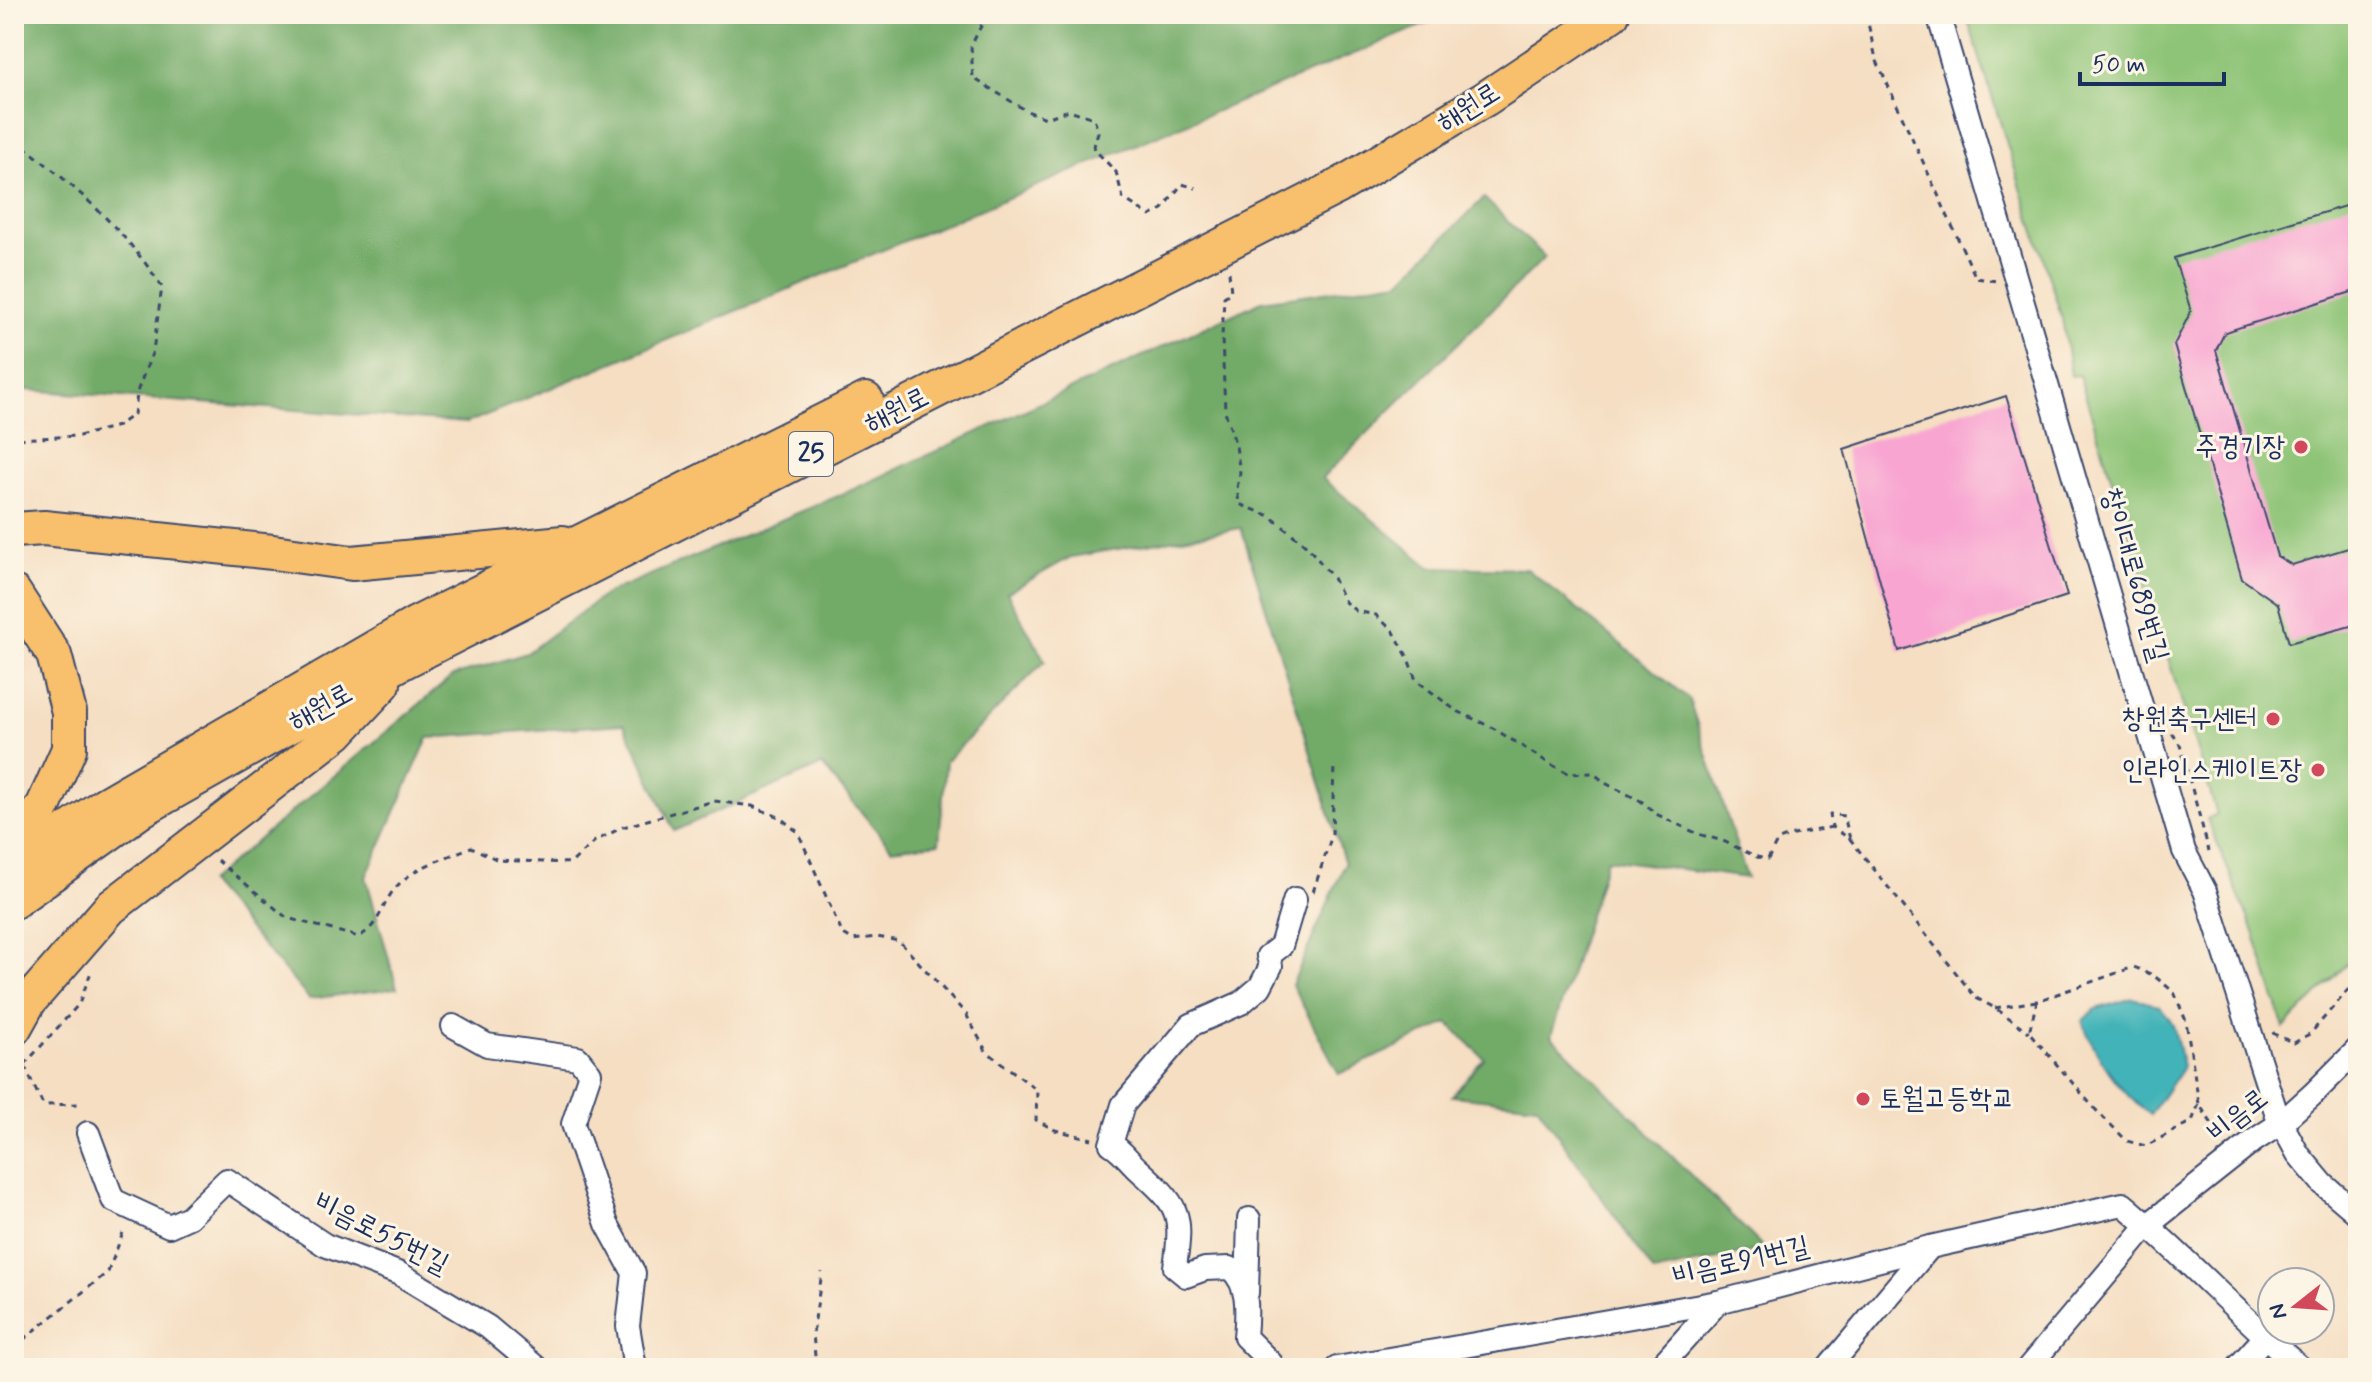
<svg xmlns="http://www.w3.org/2000/svg" width="2372" height="1382" font-family="Mynerve,'Poor Story',sans-serif">
<rect width="100%" height="100%" fill="#fcf5e5"/>
<filter id="ink" filterUnits="userSpaceOnUse"><feTurbulence type="fractalNoise" baseFrequency=".0125" numOctaves="2"/><feDisplacementMap in="SourceGraphic" scale="16" xChannelSelector="R" yChannelSelector="G"/><feConvolveMatrix kernelMatrix="1 2 1 2 8 2 1 2 1" color-interpolation-filters="sRGB"/></filter>
<filter id="wash" filterUnits="userSpaceOnUse"><feTurbulence type="fractalNoise" baseFrequency=".006" numOctaves="4" result="noise"/><feDisplacementMap in="SourceGraphic" scale="32" xChannelSelector="R" yChannelSelector="G"/><feGaussianBlur stdDeviation="1.8" result="paint"/><feColorMatrix in="noise" values="0 0 0 0 0 0 0 0 0 0 0 0 0 0 0 0 0 1.4 0 .05"/><feComposite in="paint" operator="in"/></filter>
<g filter="url(#wash)">
<rect width="100%" height="100%" fill="#f5dec2"/>
<polygon fill="#8ec477" stroke="#547a6a" stroke-width="2" points="1966,14 2358,14 2358,953 2284,1028 2254,932 2207,819 2217,814 2079,375 2071,376 2062,318"/>
<g fill="#72aa68" stroke="#466c63" stroke-width="2">
<polygon points="14,14 1441,14 1431,22 467,423 14,389"/>
<polygon points="1484,198 1545,257 1322,478 1430,567 1527,569 1689,699 1747,878 1607,859 1551,1036 1765,1249 1654,1273 1537,1105 1452,1096 1484,1058 1448,1023 1339,1074 1292,985 1345,864 1241,528 1071,557 1007,593 1045,661 946,761 939,843 892,849 822,765 674,831 624,724 428,738 366,877 397,988 309,999 208,882 453,676 527,653 607,593 843,494 1262,301 1400,281"/>
</g>
<path fill="#42b3b8" stroke="#2e718b" stroke-width="2" d="M2133 998 2161 1007 2173 1025 2183 1066 2150 1115C2120 1093 2096 1056 2082 1021L2096 1009Z"/>
<g id="blocks">
<g fill="#f8a6d1">
<polygon points="2358,202 2358,290 2225,332 2216,350 2277,556 2292,565 2358,545 2358,624 2289,643 2278,604 2242,579 2174,345 2191,311 2174,258"/>
<polygon points="2006,396 2067,596 1899,651 1844,449"/>
</g>
</g>
</g>
<g filter="url(#ink)">
<use href="#blocks" fill-opacity="0" stroke="#3c496d" stroke-width="2"/>
<g fill="none" stroke-linecap="round" stroke-linejoin="round">
<g stroke="#3c496d" stroke-width="26">
<g id="minor">
<polyline points="1938,14 2184,851 2205,891 2277,1115 2298,1154 2323,1184 2358,1214"/>
<polyline points="453,1026 487,1045 578,1058 590,1073 573,1124 607,1224 634,1273 628,1326 635,1368"/>
<polyline points="88,1133 113,1200 169,1226 189,1217 227,1180 325,1245 400,1274 488,1327 537,1368"/>
<polyline points="1247,1293 1249,1219"/>
<path d="M1270 1368 1271 1363 1245 1337C1247 1313 1250 1285 1230 1268L1205 1269 1186 1276 1175 1267C1183 1212 1179 1206 1138 1169 1129 1161 1122 1150 1111 1144L1123 1105 1191 1025 1241 1003 1260 987 1271 966 1268 956 1281 946 1295 899"/>
<path d="M1337 1368 1718 1302 1930 1247 2123 1204C2185 1256 2239 1316 2301 1368"/>
<polyline points="1659,1368 1718,1302"/>
<polyline points="1828,1368 1930,1247"/>
<polyline points="2028,1368 2148,1225 2255,1140 2281,1123 2313,1094 2358,1049"/>
<polyline points="2237,1368 2265,1337"/>
</g>
</g>
<g stroke="#3c496d" stroke-width="38">
<g id="highway">
<polyline points="14,530 44,528 273,552 352,563 563,543"/>
<polyline points="14,593 54,655 69,712 69,749 43,807 14,839"/>
<polyline points="14,868 104,805 416,624 866,400"/>
<polyline points="14,901 143,809 406,660 1339,186 1485,99 1612,14"/>
<polyline points="14,1028 29,1001 110,908 337,733 383,684"/>
</g>
</g>
<g stroke="#3c496d" stroke-width="3" stroke-dasharray="6 6" stroke-linecap="butt">
<polyline points="987,14 971,46 973,78 1027,111 1046,118 1069,110 1094,118 1098,132 1094,146 1095,150 1116,172 1123,198 1150,216 1163,209 1182,184 1196,188"/>
<polyline points="1866,14 1876,59 1976,278 1996,281"/>
<path d="M14 139C70 182 123 227 162 287L153 351 138 389 134 414 118 426 79 436 14 439"/>
<polyline points="1229,272 1231,292 1224,297 1222,337 1225,411 1236,446 1240,473 1237,488 1239,504 1270,516 1307,546 1333,578 1345,602 1356,611 1376,615 1394,632 1407,656 1416,680 1455,710 1493,728 1550,764 1570,774 1593,773 1607,784 1641,801 1656,814 1698,834 1723,841 1757,857 1768,859 1777,841 1789,836 1832,827"/>
<polyline points="2172,733 2180,745 2209,851"/>
<polyline points="1850,839 1844,816 1830,814 1832,827 1850,839 1976,998 1995,1008 2029,1032"/>
<path d="M217 860 287 918 359 937C383 922 380 905 397 886 416 866 446 858 471 847L498 860 571 863 595 841 623 827 714 801 752 806 779 817 798 832 842 933 853 940 877 937 899 941 966 1014 986 1051 1037 1090 1036 1120 1055 1130 1092 1139"/>
<polyline points="1313,892 1332,835 1334,764"/>
<polyline points="1995,1008 2037,1001"/>
<polyline points="2273,1032 2274,1034 2294,1043 2311,1033 2358,978"/>
<polyline points="14,1060 24,1065 43,1105 82,1104"/>
<polyline points="24,1065 79,1004 91,972"/>
<polyline points="2199,1104 2192,1121 2146,1146 2127,1141 2094,1108 2029,1032 2037,1001 2134,967 2153,975 2174,992 2186,1021 2199,1104 2221,1138"/>
<polyline points="14,1347 108,1272 124,1230"/>
<polyline points="816,1368 813,1333 822,1272"/>
</g>
<use href="#minor" stroke="#fff" stroke-width="22"/>
<use href="#highway" stroke="#f8bf6c" stroke-width="34"/>
</g>
</g>
<g fill="#d1495b" stroke="#fcf5e5" stroke-width="3">
<circle cx="2301" cy="447" r="8"/>
<circle cx="2273" cy="719" r="8"/>
<circle cx="2318" cy="770" r="8"/>
<circle cx="1863" cy="1099" r="8"/>
</g>
<g text-anchor="middle" dominant-baseline="central" stroke-width="6" stroke-linejoin="round" paint-order="stroke">
<rect fill="#fcf5e5" stroke="#5e6a86" stroke-width="2" x="789" y="432" width="44" height="44" rx="6"/>
<g font-size="26" font-weight="bold" fill="#1b2f5e">
<text x="811" y="454">25</text>
</g>
<g font-size="28" fill="#1b2f5e" stroke="#fcf5e5">
<text transform="translate(1469 108) rotate(-32)">해원로</text>
<text transform="translate(897 411) rotate(-27)">해원로</text>
<text transform="translate(2134 575) rotate(74)">창이대로689번길</text>
<text transform="translate(321 708) rotate(-29)">해원로</text>
<text transform="translate(2238 1116) rotate(-38)">비음로</text>
<text transform="translate(381 1234) rotate(27)">비음로55번길</text>
<text transform="translate(1741 1262) rotate(-13)">비음로91번길</text>
</g>
<g font-size="28" fill="#1b2f5e" stroke="#fcf5e5" text-anchor="end">
<text x="2285" y="447">주경기장</text>
<text x="2257" y="719">창원축구센터</text>
<text x="2302" y="770">인라인스케이트장</text>
<text x="1879" y="1099" text-anchor="start">토월고등학교</text>
</g>
</g>
<rect width="2372" height="1382" fill="none" stroke="#fcf5e5" stroke-width="48"/>
<g transform="translate(2296 1306) rotate(253)"><circle r="38" fill="#fcf5e5" stroke="#a2a6af" stroke-width="2"/>
<path d="M0-6L14 30L0 20L-14 30Z" fill="#d1495b"/>
<text y="-12" font-size="22" font-weight="bold" text-anchor="middle" fill="#1b2f5e">N</text>
</g>
<path d="M2080 72v12h144v-12" fill="none" stroke="#1b2f5e" stroke-width="4"/>
<text x="2092" y="72" font-size="24" fill="#1b2f5e" stroke="#fcf5e5" stroke-width="6" paint-order="stroke">50 m</text>
</svg>
